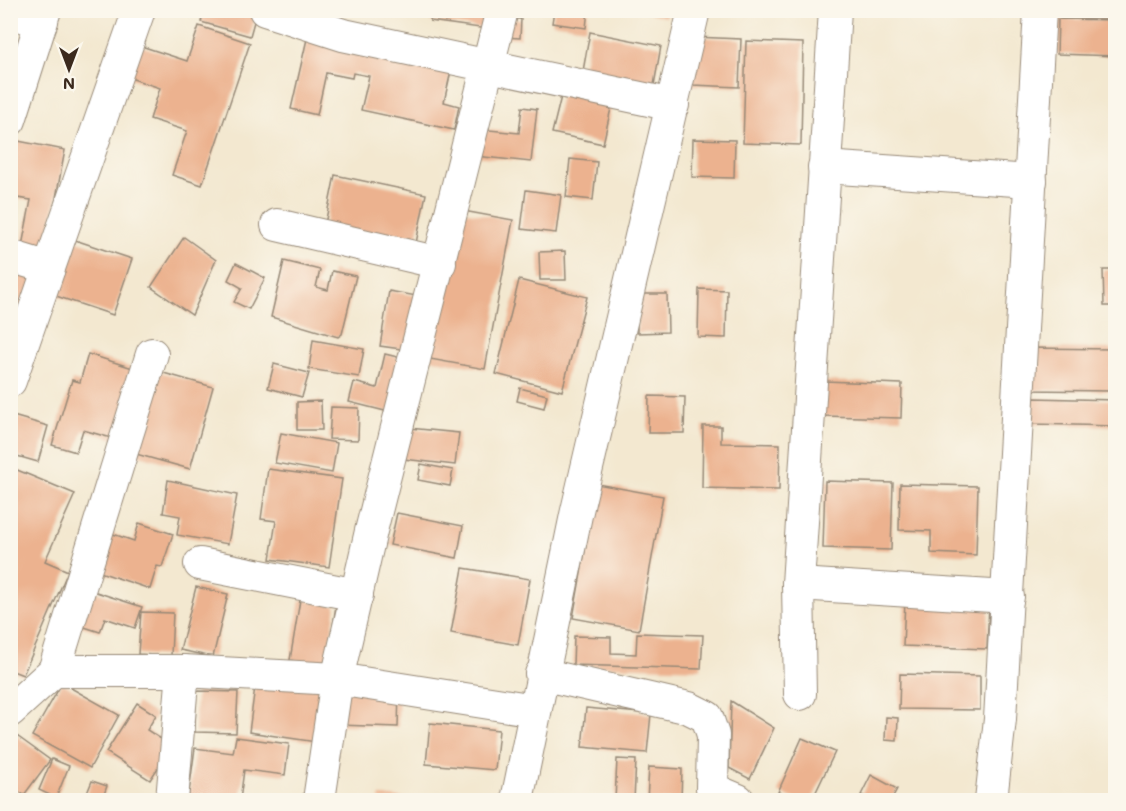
<svg xmlns="http://www.w3.org/2000/svg" width="1126" height="811" font-family="Mali,sans-serif">
<rect width="100%" height="100%" fill="#fbf7ec"/>
<filter id="ink" filterUnits="userSpaceOnUse"><feTurbulence type="fractalNoise" baseFrequency=".0167" numOctaves="2"/><feDisplacementMap in="SourceGraphic" scale="12" xChannelSelector="R" yChannelSelector="G"/><feConvolveMatrix kernelMatrix="1 2 1 2 8 2 1 2 1" color-interpolation-filters="sRGB"/></filter>
<filter id="wash" filterUnits="userSpaceOnUse"><feTurbulence type="fractalNoise" baseFrequency=".008" numOctaves="4" result="noise"/><feDisplacementMap in="SourceGraphic" scale="24" xChannelSelector="R" yChannelSelector="G"/><feGaussianBlur stdDeviation="1.35" result="paint"/><feColorMatrix in="noise" values="0 0 0 0 0 0 0 0 0 0 0 0 0 0 0 0 0 1.4 0 .05"/><feComposite in="paint" operator="in"/></filter>
<g filter="url(#wash)">
<rect width="100%" height="100%" fill="#f3e8d0"/>
<g id="blocks">
<g fill="#ecb28f">
<polygon points="204,10 255,10 257,11 250,36 201,22"/>
<polygon points="425,10 489,10 487,29 430,21 431,13"/>
<polygon points="554,10 588,10 586,28 552,23"/>
<polygon points="638,10 667,10 666,17"/>
<polygon points="504,18 521,19 520,38 503,37"/>
<polygon points="1058,19 1116,20 1116,56 1057,54"/>
<polygon points="199,26 250,43 202,185 172,175 187,131 150,119 160,88 124,76 135,44 187,61"/>
<polygon points="309,30 453,62 444,102 459,106 454,130 361,110 369,76 353,73 352,78 326,73 317,115 291,109"/>
<polygon points="590,32 661,46 654,85 583,71"/>
<polygon points="694,37 741,39 739,87 692,85"/>
<polygon points="746,41 803,43 801,145 743,143"/>
<polygon points="564,84 614,95 603,144 552,133"/>
<polygon points="522,107 537,109 531,162 475,156 479,129 519,133"/>
<polygon points="693,139 735,140 734,178 692,177"/>
<polygon points="13,140 65,150 46,251 22,246 31,200 10,197"/>
<polygon points="570,159 597,162 593,200 566,197"/>
<polygon points="335,175 426,194 415,248 324,229"/>
<polygon points="526,190 561,195 556,233 521,229"/>
<polygon points="458,210 513,220 485,369 430,359"/>
<polygon points="184,237 216,260 192,315 151,287"/>
<polygon points="72,239 132,259 113,315 53,295"/>
<polygon points="565,251 566,280 540,280 539,252"/>
<polygon points="284,261 320,270 316,287 328,290 332,271 356,276 342,334 338,337 271,317"/>
<polygon points="236,263 265,278 249,309 234,302 242,288 228,280"/>
<polygon points="10,265 40,275 22,328 10,324"/>
<polygon points="1103,270 1116,270 1116,306 1104,306"/>
<polygon points="519,280 587,297 562,391 496,374"/>
<polygon points="699,289 727,290 726,338 698,337"/>
<polygon points="389,291 417,296 408,350 380,346"/>
<polygon points="637,294 667,294 668,332 637,333"/>
<polygon points="313,340 364,349 359,377 309,369"/>
<polygon points="1027,348 1115,349 1114,391 1026,390"/>
<polygon points="88,354 136,369 115,439 83,430 76,452 52,445 72,380 80,382"/>
<polygon points="385,354 410,360 397,414 349,402 354,382 377,388"/>
<polygon points="274,364 309,373 302,397 268,388"/>
<polygon points="160,372 213,387 190,469 136,454"/>
<polygon points="824,381 902,384 901,418 823,416"/>
<polygon points="520,388 547,395 544,408 517,401"/>
<polygon points="649,396 685,397 684,433 648,433"/>
<polygon points="1033,398 1116,400 1116,426 1032,424"/>
<polygon points="321,401 322,430 297,430 297,402"/>
<polygon points="331,407 359,408 358,440 329,439"/>
<polygon points="13,416 48,426 38,462 10,454"/>
<polygon points="703,426 721,426 721,443 780,444 779,490 702,488"/>
<polygon points="399,427 459,433 455,465 395,458"/>
<polygon points="281,433 337,443 332,473 275,463"/>
<polygon points="421,464 453,470 450,486 418,480"/>
<polygon points="10,467 75,494 45,561 68,571 23,675 10,670"/>
<polygon points="268,469 342,479 329,567 270,559 276,521 261,519"/>
<polygon points="168,480 237,495 228,544 177,535 180,516 163,513"/>
<polygon points="825,481 893,483 891,550 823,548"/>
<polygon points="597,484 663,496 639,630 573,618"/>
<polygon points="900,484 978,486 976,555 931,553 931,531 899,530"/>
<polygon points="397,513 463,526 457,558 390,545"/>
<polygon points="139,523 173,534 162,567 157,566 150,589 94,570 107,532 134,541"/>
<polygon points="463,568 530,579 518,645 451,633"/>
<polygon points="196,587 228,594 213,657 180,650"/>
<polygon points="90,590 142,607 135,628 105,618 100,632 78,625"/>
<polygon points="300,600 336,605 327,666 290,660"/>
<polygon points="905,600 989,603 987,649 903,646"/>
<polygon points="141,612 173,613 171,656 138,654"/>
<polygon points="637,633 703,635 701,669 573,665 574,636 611,637 611,653 636,654"/>
<polygon points="900,674 980,676 980,710 899,709"/>
<polygon points="256,679 330,687 323,743 249,732"/>
<polygon points="62,683 119,715 90,768 32,736"/>
<polygon points="339,689 399,692 398,727 338,725"/>
<polygon points="196,691 238,692 236,733 195,732"/>
<polygon points="731,701 774,728 750,779 729,768"/>
<polygon points="137,703 156,715 147,730 172,746 150,780 106,752"/>
<polygon points="586,708 651,714 647,753 582,747"/>
<polygon points="886,717 898,718 897,741 885,740"/>
<polygon points="430,723 499,730 495,770 426,764"/>
<polygon points="10,731 50,760 24,795 10,785 10,770 15,764 10,761"/>
<polygon points="236,737 289,744 285,775 244,770 240,800 188,800 195,748 233,753"/>
<polygon points="802,738 835,752 812,800 797,800 778,792"/>
<polygon points="52,759 69,766 56,798 39,790"/>
<polygon points="617,759 636,760 634,800 615,800"/>
<polygon points="649,767 682,769 681,800 647,800"/>
<polygon points="871,775 897,789 891,800 864,800 866,797 861,795"/>
<polygon points="92,781 107,786 102,800 85,798"/>
<polygon points="380,796 409,799 408,800 379,800"/>
</g>
</g>
</g>
<g filter="url(#ink)">
<use href="#blocks" fill-opacity="0" stroke="#978977" stroke-width="1.5"/>
<g fill="none" stroke-linecap="round" stroke-linejoin="round">
<g stroke="#978977" stroke-width="34">
<g id="street">
<polyline points="265,10 343,35 673,105"/>
<polyline points="10,13 42,21"/>
<polyline points="10,120 45,10"/>
<polyline points="824,167 1031,181"/>
<polyline points="277,225 440,263"/>
<polyline points="10,256 49,268 139,10"/>
<polyline points="10,381 49,268"/>
<polyline points="200,564 357,595"/>
<polyline points="798,584 1008,597"/>
<polyline points="54,671 152,354"/>
<polyline points="541,674 689,708 707,717 713,735 712,789 738,800"/>
<polyline points="800,694 798,584 835,10"/>
<polyline points="10,711 54,671 183,671 337,679 535,710"/>
<polyline points="172,800 183,671"/>
<polyline points="319,800 337,679 371,531 502,10"/>
<polyline points="517,800 576,515 694,10"/>
<polyline points="991,800 1000,719 1040,10"/>
</g>
</g>
<use href="#street" stroke="#fff" stroke-width="32"/>
</g>
</g>
<rect width="1126" height="811" fill="none" stroke="#fbf7ec" stroke-width="36"/>
<g transform="translate(69 69) rotate(180)" stroke="#fbf7ec" stroke-width="4.5" paint-order="stroke">
<path d="M0-4.5L10 22L0 15L-10 22Z" fill="#3b2a1e"/>
<text y="-9" font-size="16" font-weight="bold" text-anchor="middle" fill="#3b2a1e">N</text>
</g>
</svg>
